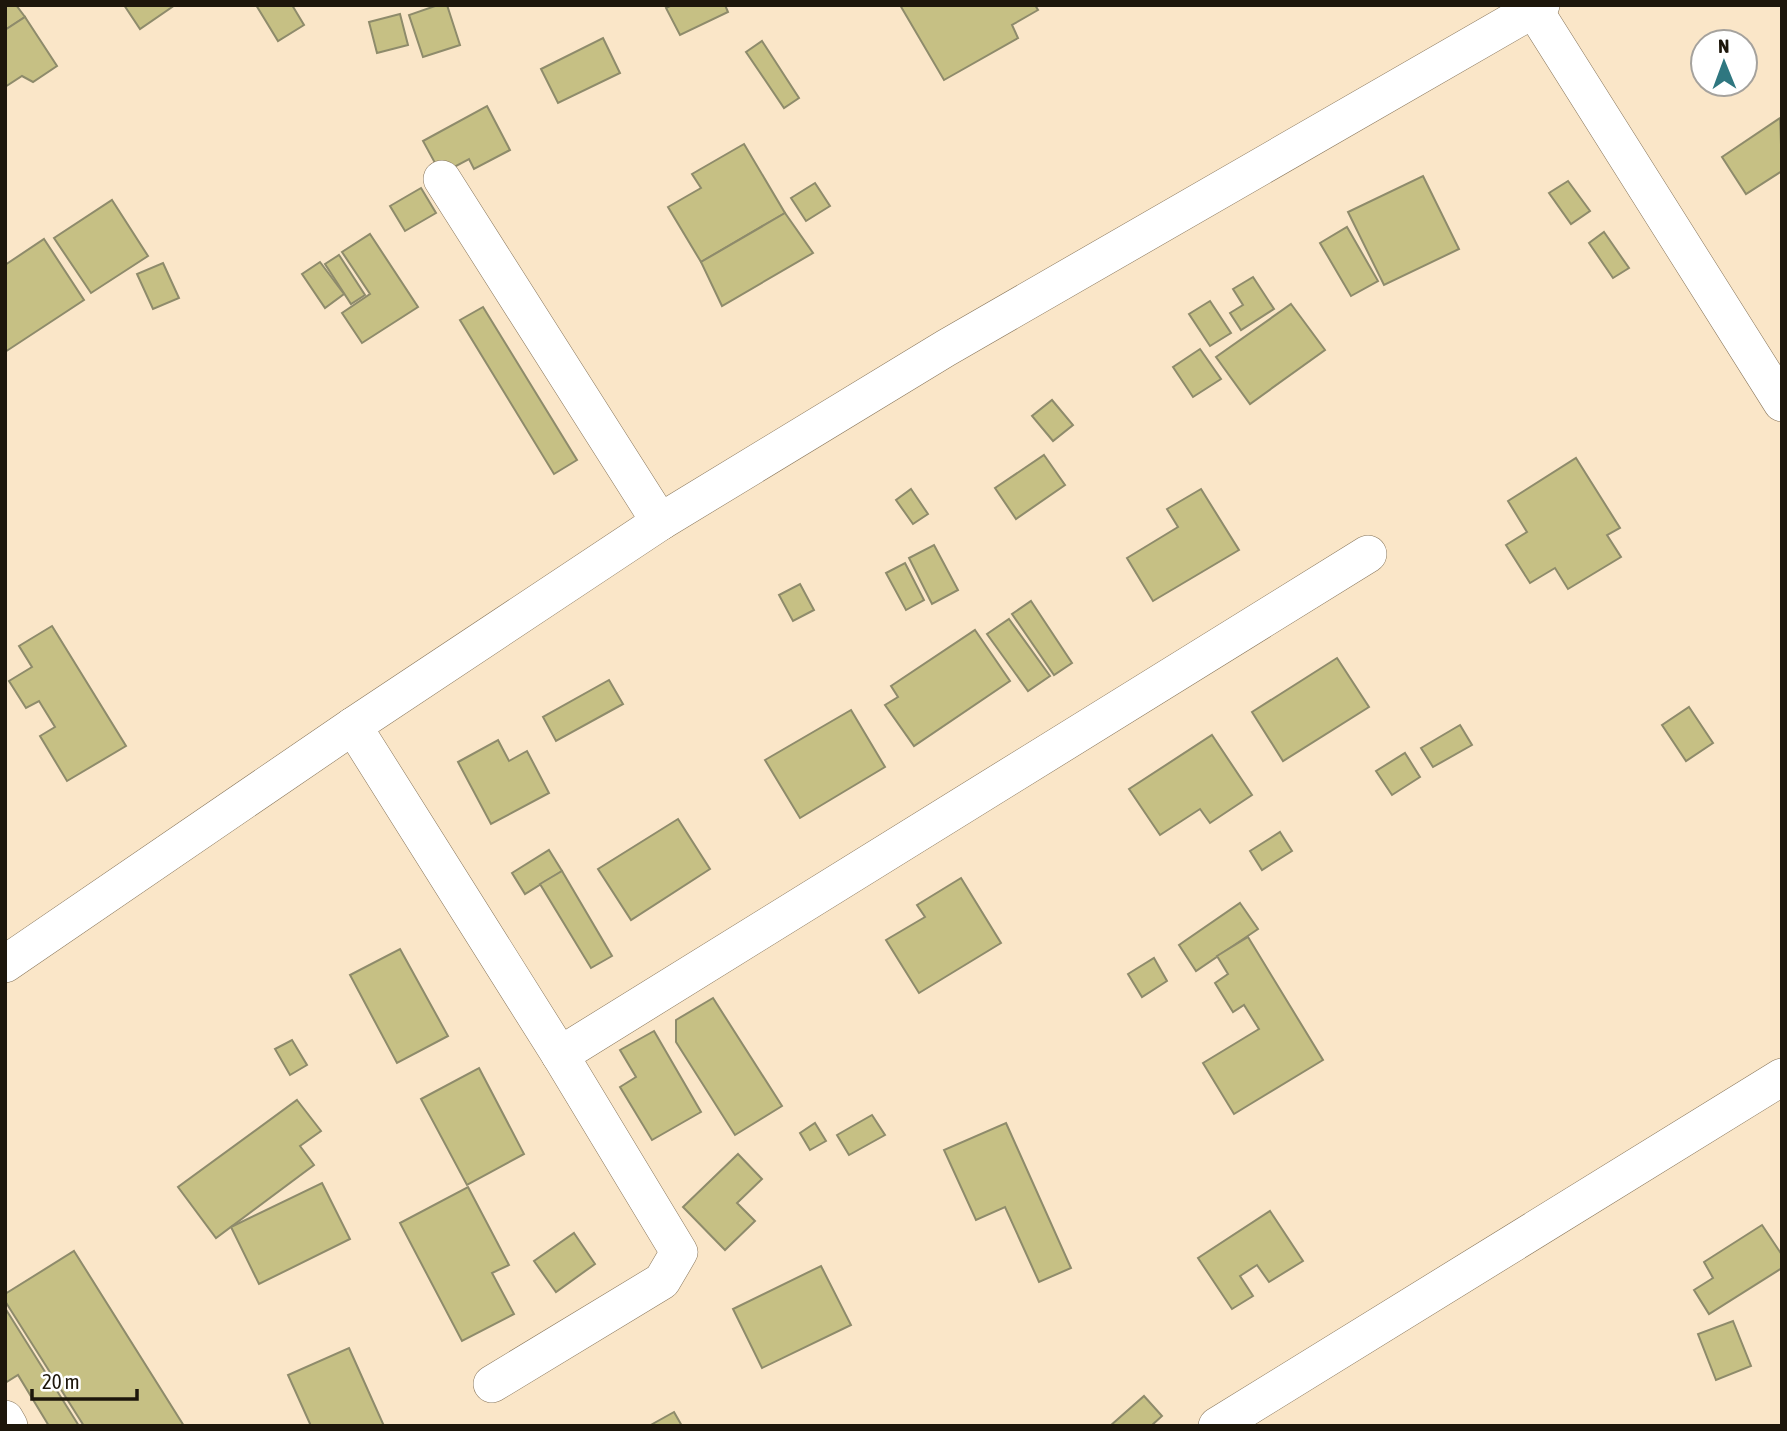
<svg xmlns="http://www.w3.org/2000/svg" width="1787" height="1431" font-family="'Asap Condensed',sans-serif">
<rect width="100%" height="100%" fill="#fae6c8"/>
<g fill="#c6c084" stroke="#8e8b6b" stroke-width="2">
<polygon points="5,5 16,5 25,17 5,30"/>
<polygon points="124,5 175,5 140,29"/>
<polygon points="256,5 292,5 304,25 278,41"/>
<polygon points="438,5 447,5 460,45 423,57 409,15"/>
<polygon points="672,5 725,5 728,12 680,35 666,8"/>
<polygon points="900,5 1035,5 1038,10 1012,25 1018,38 944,80"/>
<polygon points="400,14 408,45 377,53 369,22"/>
<polygon points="25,17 57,66 33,82 22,76 5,87 5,30"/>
<polygon points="603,38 620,73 558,103 541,69"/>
<polygon points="762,41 799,98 784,108 746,52"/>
<polygon points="487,106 510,150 474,169 469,159 441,174 423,141"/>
<polygon points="1780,118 1782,171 1746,194 1722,157"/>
<polygon points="744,144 785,213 701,262 668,207 701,188 692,174"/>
<polygon points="1423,176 1459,249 1384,285 1348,212"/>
<polygon points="1568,181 1590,211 1571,224 1549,193"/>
<polygon points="815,183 830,206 806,221 791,198"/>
<polygon points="421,188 436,213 405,231 390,206"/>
<polygon points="112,200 148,256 91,293 54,238"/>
<polygon points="785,213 813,253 722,306 701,262"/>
<polygon points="1347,227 1378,281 1351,296 1320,243"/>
<polygon points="1604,232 1629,268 1613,278 1589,243"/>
<polygon points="370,234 418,307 362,343 342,313 370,294 342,252"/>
<polygon points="44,239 84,300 5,352 5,265"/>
<polygon points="339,255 365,295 351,304 325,264"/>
<polygon points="320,262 344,294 325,308 302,274"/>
<polygon points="163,263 179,298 153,309 137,274"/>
<polygon points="1253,277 1274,309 1241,330 1230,313 1243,305 1233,289"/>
<polygon points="1210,301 1231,333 1210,346 1189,314"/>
<polygon points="1291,304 1325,350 1250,404 1216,357"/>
<polygon points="483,307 577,460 554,474 460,320"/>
<polygon points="1200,349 1221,379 1193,397 1173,367"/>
<polygon points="1052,400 1073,425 1053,441 1032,416"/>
<polygon points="1044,455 1065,485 1016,519 995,488"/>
<polygon points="1576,458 1620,528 1607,535 1621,557 1568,589 1555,568 1530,583 1506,545 1527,532 1508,501"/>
<polygon points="911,489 928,514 913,524 896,500"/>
<polygon points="1201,489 1239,550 1153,601 1127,558 1178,527 1167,509"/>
<polygon points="934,545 958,590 932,604 909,558"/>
<polygon points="905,563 924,600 906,610 886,573"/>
<polygon points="800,584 814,610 793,621 779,595"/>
<polygon points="1031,601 1072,663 1054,675 1012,614"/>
<polygon points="1009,619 1050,676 1028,691 987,634"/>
<polygon points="52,626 126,746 67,781 40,736 55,727 39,701 26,708 9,681 32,667 19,646"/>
<polygon points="975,630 1010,681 914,746 885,705 898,697 891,686"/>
<polygon points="1337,658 1369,707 1283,761 1252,712"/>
<polygon points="609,680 623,704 556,741 543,717"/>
<polygon points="1689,707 1713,743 1686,761 1662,725"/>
<polygon points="851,710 885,767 800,818 765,760"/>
<polygon points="1460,725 1472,745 1433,767 1421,748"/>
<polygon points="1212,735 1252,795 1210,823 1200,809 1160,835 1129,789"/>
<polygon points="498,740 509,761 527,751 549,793 491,824 458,762"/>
<polygon points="1405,753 1420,777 1392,795 1376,771"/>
<polygon points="678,819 710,869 631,920 598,869"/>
<polygon points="1280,832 1292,851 1262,870 1250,851"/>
<polygon points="549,850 562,871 525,894 512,873"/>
<polygon points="562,871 612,956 591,968 540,884"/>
<polygon points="961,878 1001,943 919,993 886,940 925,917 917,905"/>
<polygon points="1240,903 1258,929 1196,971 1179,945"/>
<polygon points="1248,937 1323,1060 1234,1114 1203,1063 1259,1029 1244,1005 1233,1012 1215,983 1228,974 1217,956"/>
<polygon points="400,949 448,1036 397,1063 350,975"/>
<polygon points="1154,958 1167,981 1142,997 1128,974"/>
<polygon points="713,998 782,1106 735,1135 676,1042 676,1020"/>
<polygon points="654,1031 701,1112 652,1140 620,1087 636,1077 620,1050"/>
<polygon points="292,1040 307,1065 290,1075 275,1049"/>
<polygon points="479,1068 524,1154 467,1185 421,1099"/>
<polygon points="297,1100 321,1131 300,1146 314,1165 216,1238 178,1187"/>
<polygon points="872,1115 885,1135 849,1155 837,1135"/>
<polygon points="815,1123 826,1141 810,1150 800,1133"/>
<polygon points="1006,1123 1071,1268 1039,1282 1005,1207 976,1220 944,1150"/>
<polygon points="738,1154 762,1179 737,1203 755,1221 725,1250 683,1207"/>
<polygon points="322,1183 350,1239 259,1284 231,1227"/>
<polygon points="468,1187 509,1265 492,1273 514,1314 462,1341 400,1223"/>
<polygon points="1270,1211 1303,1261 1269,1282 1257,1265 1240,1276 1253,1296 1232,1309 1198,1258"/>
<polygon points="1762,1225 1782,1255 1782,1268 1709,1314 1694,1290 1713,1278 1704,1262"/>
<polygon points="574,1233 595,1264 556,1292 534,1261"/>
<polygon points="74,1251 184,1426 84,1426 5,1301 5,1294"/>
<polygon points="821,1266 851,1325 762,1368 733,1309"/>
<polygon points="5,1308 79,1426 49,1426 18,1375 5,1383"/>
<polygon points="1733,1321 1751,1366 1716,1380 1698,1334"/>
<polygon points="349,1348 384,1426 311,1426 288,1375"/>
<polygon points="1144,1396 1162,1416 1151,1426 1110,1426"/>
<polygon points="674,1412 682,1426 649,1426"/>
</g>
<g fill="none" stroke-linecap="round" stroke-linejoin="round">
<g stroke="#88765b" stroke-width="38">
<g id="minor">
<polyline points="1531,5 1782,403"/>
<polyline points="442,179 660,522"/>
<polyline points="353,726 560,1055 679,1252 662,1281 492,1384"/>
<polyline points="5,964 353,726 660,522 946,348 1541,5"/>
<polyline points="560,1055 1368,554"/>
<polyline points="5,1419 9,1426"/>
<polyline points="1217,1426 1782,1077"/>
</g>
</g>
<use href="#minor" stroke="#fff" stroke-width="37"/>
</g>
<rect width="1787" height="1431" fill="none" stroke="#1d160b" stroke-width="14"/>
<g transform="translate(1724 63) rotate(359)"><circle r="33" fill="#ffffff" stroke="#a5a29d" stroke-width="2"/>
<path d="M0-5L12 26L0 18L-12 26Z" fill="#2f7780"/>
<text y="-10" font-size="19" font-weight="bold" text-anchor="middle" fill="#1d160b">N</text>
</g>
<path d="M32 1389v10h105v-10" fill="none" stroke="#1d160b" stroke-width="3.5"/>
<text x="42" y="1389" font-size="21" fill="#1d160b" stroke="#ffffff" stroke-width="5" paint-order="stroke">20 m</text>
</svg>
